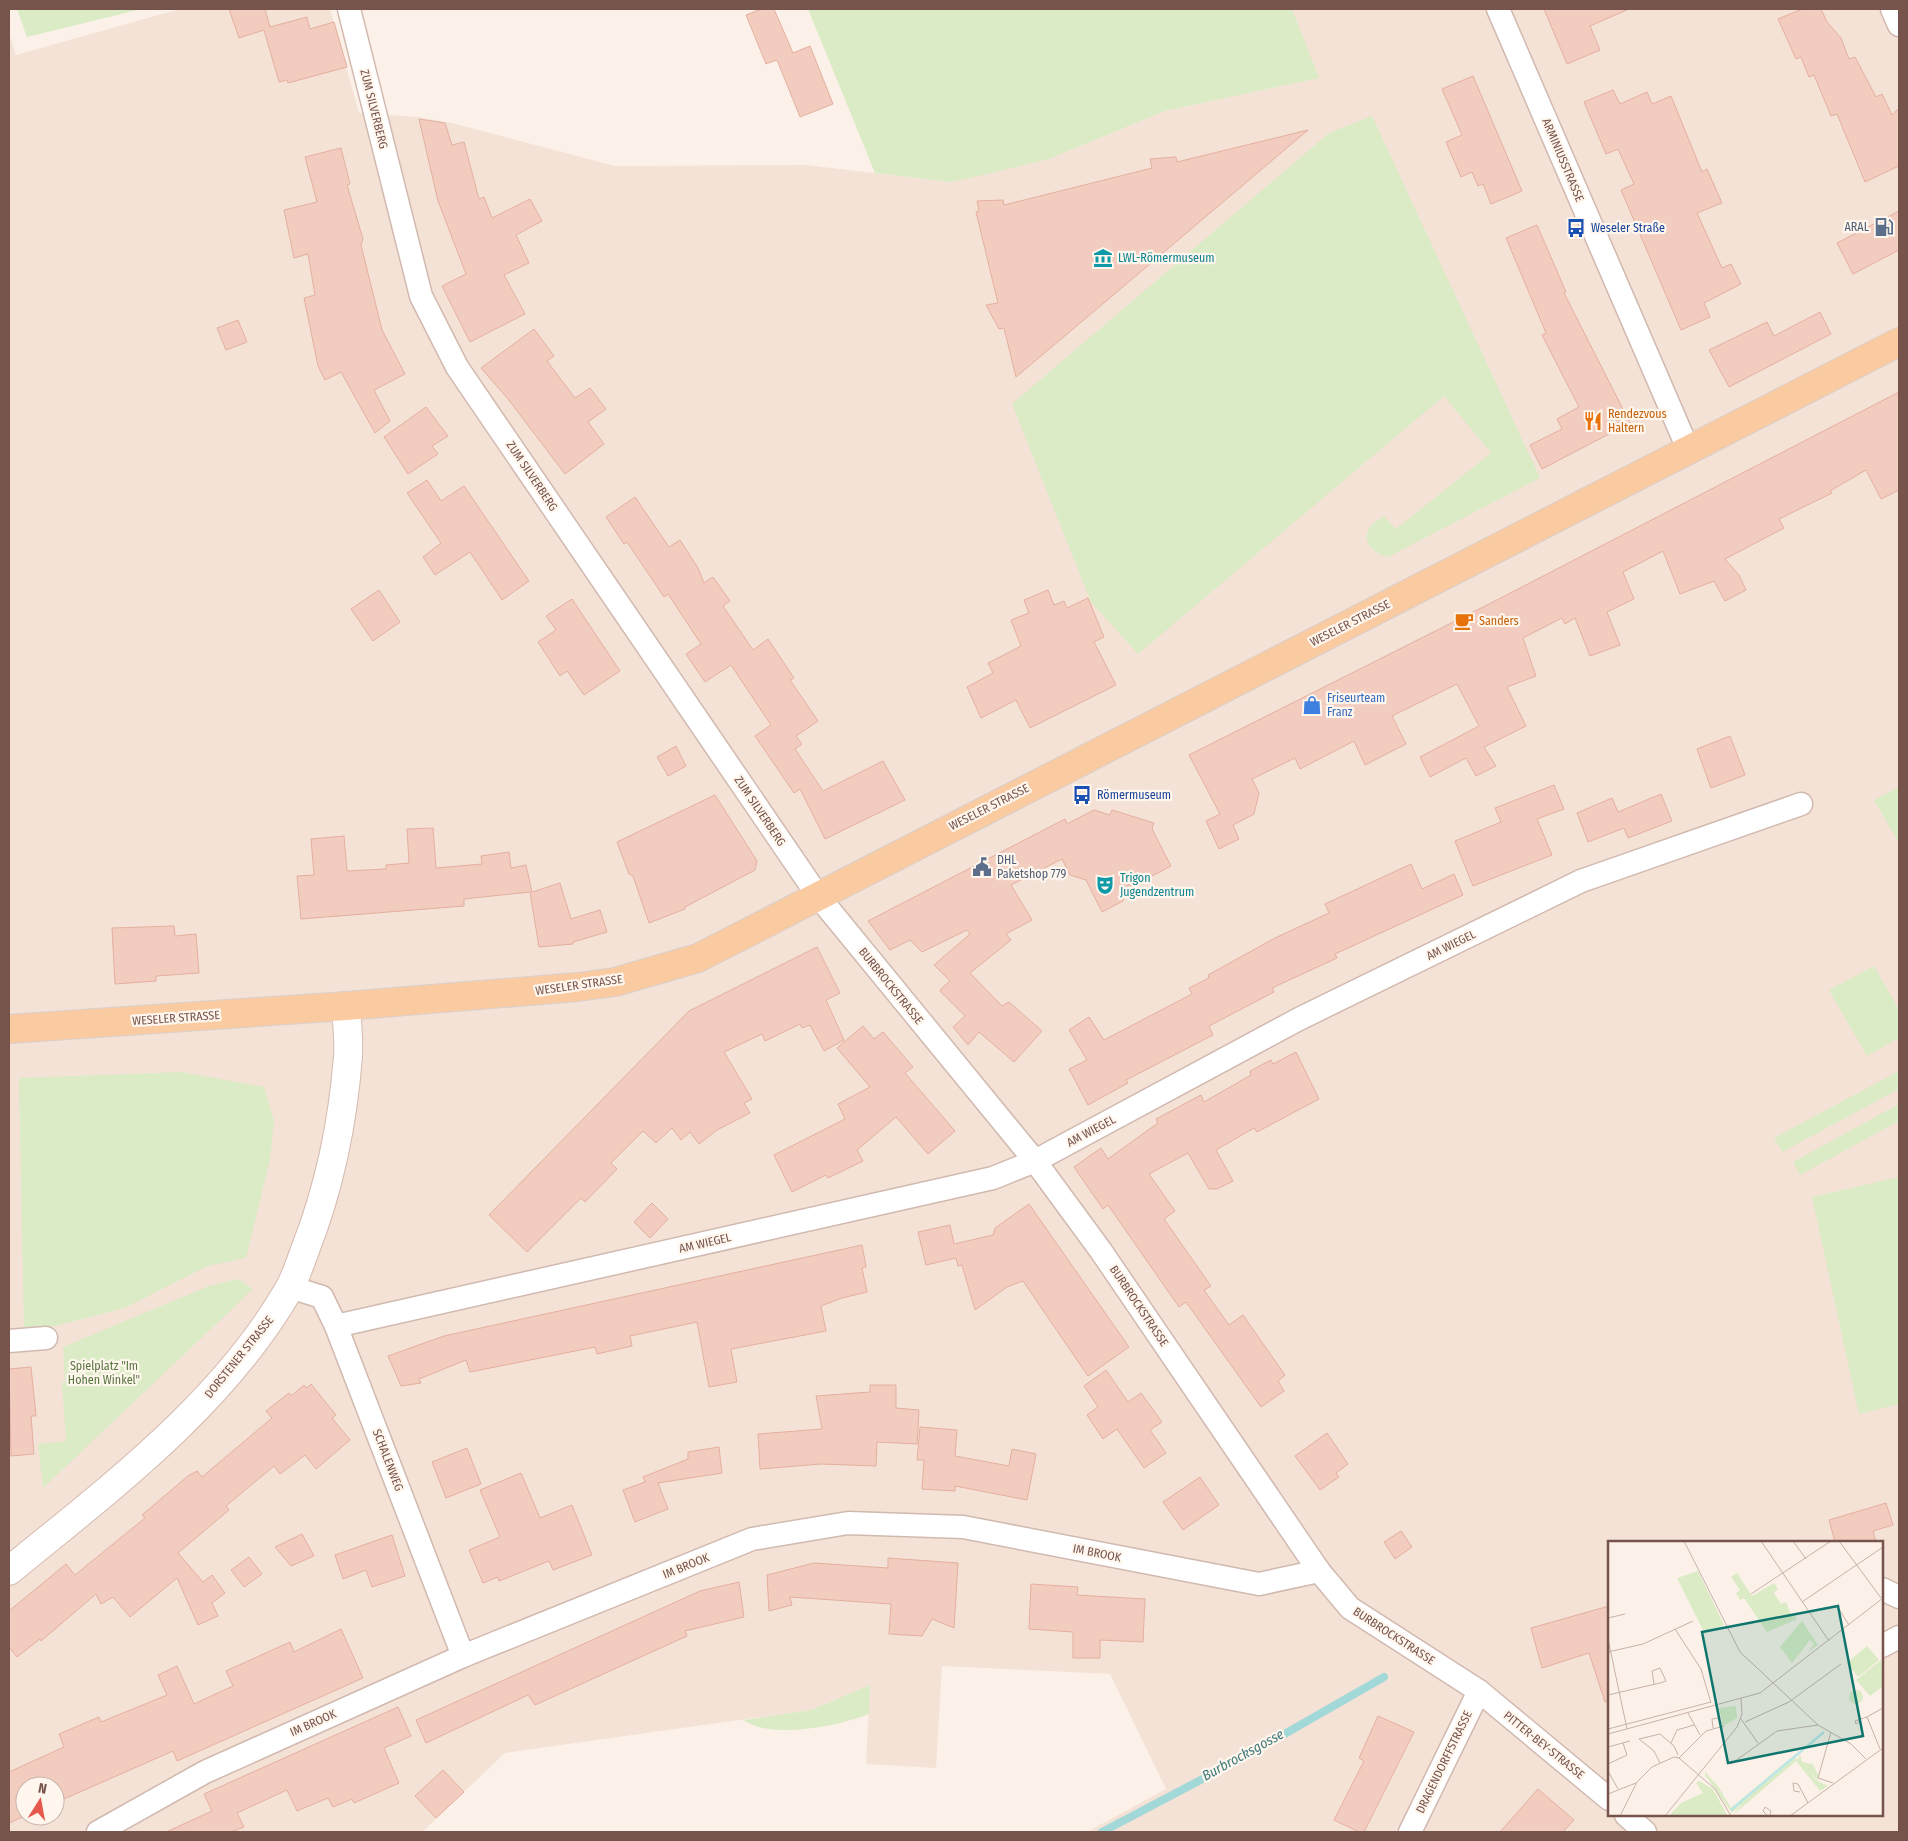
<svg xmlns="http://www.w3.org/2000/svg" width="1908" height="1841" font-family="'Fira Sans Condensed',sans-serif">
<rect width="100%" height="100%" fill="#fcf1e8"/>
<path fill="#f4e2d6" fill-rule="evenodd" d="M180 9H330L359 113 417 117 452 123 615 166 806 165 950 182 1049 159 1165 111 1318 78 1292 9H1899V1832H1087L1166 1789 1110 1674 942 1666 936 1768 866 1764 870 1685 811 1710 505 1753 422 1832H9V33L16 55ZM1609 1542H1882V1815H1609ZM25 1786H55V1816H25Z"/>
<g fill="#daebc5">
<polygon points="17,9 142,9 27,37"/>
<polygon points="808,9 1292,9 1319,78 1165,111 1049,159 970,178 950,182 875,173"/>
<path d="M1372 116 1540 478 1388 557C1374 554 1359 541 1371 526 1374 522 1380 519 1384 516L1396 529 1491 453 1444 396 1138 654 1091 602 1012 404 1329 133Z"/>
<polygon points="1899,787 1899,843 1874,800"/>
<polygon points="1874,966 1899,1010 1899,1038 1867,1056 1829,990"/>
<polygon points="1899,1071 1899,1089 1782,1152 1774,1138"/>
<polygon points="182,1072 264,1087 274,1121 270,1159 246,1258 207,1266 125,1308 24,1334 19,1078"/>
<polygon points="1899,1104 1899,1121 1800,1175 1793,1162"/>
<polygon points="1899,1177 1899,1404 1859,1414 1812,1197"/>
<polygon points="238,1279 253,1289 43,1488 38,1444 66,1441 62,1383 65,1382 63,1347 209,1286"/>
<path d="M870 1685 869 1714C838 1726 772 1740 743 1720L811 1710Z"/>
</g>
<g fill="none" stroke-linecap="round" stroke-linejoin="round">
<polyline stroke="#a2d8d8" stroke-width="8" points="1102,1832 1248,1755 1384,1677"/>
</g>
<g fill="#f2ccbf" stroke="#e5af9f">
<polygon points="229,9 265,9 270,27 307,17 310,29 334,22 347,67 288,83 287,80 279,82 264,30 239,38"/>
<polygon points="761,9 774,9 793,53 810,46 833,104 800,117 777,60 766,64 746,15"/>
<polygon points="1544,9 1629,9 1590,26 1600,50 1567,64"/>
<polygon points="1802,9 1821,9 1827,22 1841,38 1849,59 1855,57 1876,97 1882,94 1892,115 1899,108 1899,166 1865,182 1837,114 1831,116 1814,75 1809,77 1801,57 1796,59 1778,19"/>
<polygon points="1473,76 1522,191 1491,204 1483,184 1478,186 1472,172 1461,177 1446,142 1462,135 1442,89"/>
<polygon points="1613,90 1620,104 1647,92 1652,104 1671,96 1702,172 1707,169 1722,203 1697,213 1722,268 1731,264 1741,284 1704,303 1710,317 1681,330 1621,190 1634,184 1618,149 1606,154 1584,102"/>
<polygon points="419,119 445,123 452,145 464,142 479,199 484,197 492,218 530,199 542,221 516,235 529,263 504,275 525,314 470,342 442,286 466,274 438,201"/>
<polygon points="1308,130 1105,302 1016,377 1004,328 999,329 986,305 998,303 976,212 979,211 977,201 1003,200 1004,205 1152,168 1150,159 1176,157 1177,162"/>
<polygon points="341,148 350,184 347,185 363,239 361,245 382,330 405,374 374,390 390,421 375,433 341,372 325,380 318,366 304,298 315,295 308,254 294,258 284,210 317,202 305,157"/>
<polygon points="1899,211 1899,250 1853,274 1837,243"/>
<polygon points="1537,225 1566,292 1564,293 1630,423 1542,469 1530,445 1562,429 1557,419 1579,407 1542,335 1546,333 1506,238"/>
<polygon points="1820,312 1831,334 1729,387 1709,350 1767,322 1774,336"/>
<polygon points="238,320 247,342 226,350 217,328"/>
<polygon points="534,329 554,356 547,361 575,398 590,388 606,409 588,422 604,444 565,474 508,399 481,368"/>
<polygon points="1899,392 1899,490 1881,499 1866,470 1830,491 1832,493 1779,519 1784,528 1725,559 1739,575 1746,590 1725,601 1714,581 1680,594 1663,551 1623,572 1634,599 1607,612 1620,645 1590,656 1575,618 1565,624 1562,618 1523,638 1536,676 1507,687 1526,726 1484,747 1496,766 1476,776 1466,758 1430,777 1420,757 1479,726 1457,684 1392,716 1406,744 1365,765 1354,741 1300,769 1295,758 1252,779 1259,793 1254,814 1233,825 1239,839 1219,849 1206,821 1220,814 1189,755 1493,602"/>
<polygon points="426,407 448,436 432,446 438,454 408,474 384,437"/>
<polygon points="427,480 441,501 464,486 529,581 502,600 470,552 435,575 423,557 441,543 407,493"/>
<polygon points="635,497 669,547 680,540 698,568 704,583 713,577 730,601 723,606 753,650 768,639 794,678 790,680 818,721 796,736 802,744 795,749 823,791 883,761 905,800 825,839 800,789 794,793 755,736 771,725 731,665 705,682 686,654 701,644 668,594 664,597 627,542 624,544 606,517"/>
<polygon points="379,590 400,622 373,641 351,609"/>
<polygon points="1048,590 1054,605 1064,601 1067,608 1088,598 1104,637 1094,642 1116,685 1030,728 1016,700 981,718 967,687 993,673 988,663 1021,646 1011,620 1029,613 1024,600"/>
<polygon points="572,599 620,671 584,695 567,671 560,676 538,642 556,630 546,616"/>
<polygon points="1730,736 1745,775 1711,788 1697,749"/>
<polygon points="676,746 686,766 668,776 657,757"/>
<polygon points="1554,785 1564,809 1537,819 1552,855 1473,886 1455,841 1501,822 1495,808"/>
<polygon points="1661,794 1672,821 1628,838 1624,828 1588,842 1577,813 1612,798 1618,812"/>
<polygon points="715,795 757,861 755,870 685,907 685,909 649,923 633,876 629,874 617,842"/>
<polygon points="1094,810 1110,815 1112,810 1154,823 1152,829 1171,866 1133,886 1128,885 1123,901 1102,912 1086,880 1070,875 1062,859 1011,885 1032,920 1006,934 1011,940 970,973 1002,1006 1009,1002 1042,1031 1014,1062 979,1032 968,1045 953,1027 965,1016 941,992 940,990 950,981 934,965 970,934 967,930 922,952 910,940 890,950 868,921 1065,819 1067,824"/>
<polygon points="433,828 436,868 482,864 481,856 509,852 511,868 526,865 532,892 560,883 571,919 600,910 607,932 573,942 573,944 539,947 530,892 464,899 464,906 301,919 297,876 314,875 311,839 344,836 347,871 386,869 386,865 409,863 407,829"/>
<polygon points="1411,864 1422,889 1454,874 1463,895 1335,954 1337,958 1272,988 1274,992 1209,1026 1213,1035 1126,1080 1128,1083 1088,1105 1069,1069 1087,1060 1069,1030 1089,1017 1104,1040 1192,994 1189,988 1209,978 1208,975 1275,938 1329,913 1325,904"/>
<polygon points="174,926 175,936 196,934 199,973 156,976 156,981 115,984 112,928"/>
<polygon points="817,947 840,993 826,1000 844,1040 824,1051 810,1025 802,1028 800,1024 765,1041 762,1034 724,1052 752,1099 744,1103 750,1113 717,1130 699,1144 690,1132 681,1140 672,1128 656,1143 643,1131 611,1163 617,1169 585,1202 581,1198 527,1252 489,1215 689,1011"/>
<polygon points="863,1026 874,1039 883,1032 913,1067 905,1073 955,1131 928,1154 896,1117 857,1150 863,1161 828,1178 826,1175 792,1192 774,1155 845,1119 838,1104 870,1087 837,1048"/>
<polygon points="1296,1052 1319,1099 1257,1132 1254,1128 1216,1150 1233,1181 1217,1189 1209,1189 1188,1153 1149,1174 1175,1211 1164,1219 1211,1286 1204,1290 1229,1325 1243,1315 1285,1375 1278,1381 1284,1391 1261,1407 1186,1302 1179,1307 1108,1205 1103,1209 1074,1167 1101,1148 1108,1159 1158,1123 1156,1119 1201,1095 1204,1102 1251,1075 1250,1071 1271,1060 1273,1064"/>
<polygon points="652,1203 668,1219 650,1238 634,1222"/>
<polygon points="1029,1204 1129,1347 1088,1376 1023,1281 1007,1287 975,1310 962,1265 958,1266 956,1258 926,1265 918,1232 950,1225 954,1244 993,1235 995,1228"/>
<polygon points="862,1245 866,1267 862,1268 867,1292 842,1298 821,1306 826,1331 731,1349 737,1382 709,1387 697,1322 630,1336 632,1346 597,1354 595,1347 470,1372 466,1360 419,1379 421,1383 401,1386 388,1356 444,1336"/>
<polygon points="31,1367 36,1416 31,1416 34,1454 11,1456 9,1369"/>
<polygon points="1106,1370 1128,1402 1141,1393 1162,1422 1150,1430 1166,1453 1144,1468 1117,1429 1103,1439 1087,1415 1098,1407 1084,1386"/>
<polygon points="311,1384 336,1415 332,1418 350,1440 316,1469 305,1455 280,1474 274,1466 226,1506 229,1510 178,1553 203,1582 212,1575 225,1593 212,1603 218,1616 198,1625 177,1578 130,1617 113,1597 101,1604 96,1594 41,1641 40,1639 17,1657 9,1647 9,1611 66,1564 75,1575 145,1518 142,1515 188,1476 197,1471 202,1477 272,1418 266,1411 289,1393 291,1396 304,1385 307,1388"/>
<polygon points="870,1385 896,1385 896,1408 919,1410 917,1444 877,1442 876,1466 821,1464 760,1469 758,1434 822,1429 816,1396 870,1392"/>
<polygon points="920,1427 957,1430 955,1456 1009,1466 1012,1449 1036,1454 1027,1500 955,1486 955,1491 922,1489 924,1460 917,1460"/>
<polygon points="1327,1433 1348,1464 1336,1473 1339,1477 1320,1490 1295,1456"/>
<polygon points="719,1447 722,1473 658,1483 668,1509 635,1522 623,1490 645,1482 643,1477 688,1459 688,1452"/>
<polygon points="467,1448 481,1484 446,1498 432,1462"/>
<polygon points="521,1473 540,1518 572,1505 592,1555 553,1570 549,1561 499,1581 498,1577 483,1583 469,1550 500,1537 480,1490"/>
<polygon points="1200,1477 1219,1505 1183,1530 1163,1502"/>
<polygon points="1886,1503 1893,1525 1873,1531 1876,1542 1835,1542 1829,1520"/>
<polygon points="1401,1531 1412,1547 1395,1559 1384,1542"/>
<polygon points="302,1534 314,1556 291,1566 275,1547"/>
<polygon points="392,1535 405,1576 372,1587 366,1570 343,1579 335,1555"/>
<polygon points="249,1557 262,1574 244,1587 231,1570"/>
<polygon points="888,1558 958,1563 954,1628 932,1619 922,1636 889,1634 891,1604 790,1597 792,1605 769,1611 767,1575 814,1563 888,1568"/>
<polygon points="739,1582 744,1617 685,1631 687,1636 535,1705 528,1695 426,1743 416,1720 700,1591"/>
<polygon points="1031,1584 1078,1587 1077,1595 1145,1599 1143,1642 1100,1640 1100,1658 1073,1658 1073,1632 1029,1629"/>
<polygon points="1609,1606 1609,1701 1605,1702 1589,1653 1542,1668 1531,1628"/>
<polygon points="341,1629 363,1678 177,1761 173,1751 55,1803 55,1786 25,1786 25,1816 9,1823 9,1772 64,1747 59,1734 99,1717 101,1722 167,1695 158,1675 177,1666 194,1704 233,1686 226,1671 290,1642 294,1652"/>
<polygon points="398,1707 411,1736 384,1748 399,1783 354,1803 352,1799 333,1807 328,1798 297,1811 287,1790 237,1813 244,1827 231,1832 166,1832 212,1811 204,1794"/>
<polygon points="1378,1716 1414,1732 1364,1832 1359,1832 1334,1820 1364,1761 1359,1758"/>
<polygon points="443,1770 464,1792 436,1818 415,1796"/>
<polygon points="1538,1789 1574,1820 1563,1832 1500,1832"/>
</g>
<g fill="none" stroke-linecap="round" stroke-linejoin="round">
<g stroke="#d1b9af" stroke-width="25">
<g id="minor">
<polyline points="349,9 421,296 457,367 818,896 1035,1161 1101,1251 1319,1571 1350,1608 1479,1691 1609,1799"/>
<polyline points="1498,9 1688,449"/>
<polyline points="1892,9 1899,25"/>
<polyline points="290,1287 322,1297 336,1326 463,1656"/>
<polyline points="336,1326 993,1178 1035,1161 1299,1019 1581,881 1801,804"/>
<polyline points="9,1341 46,1338"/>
<polyline points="1882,1589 1899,1597"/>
<polyline points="1882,1646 1899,1637"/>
<polyline points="1626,1815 1645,1832"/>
<polyline points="98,1832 205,1772 463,1656 752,1539 848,1523 963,1527 1259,1584 1319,1571"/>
<polyline points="1410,1832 1479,1691"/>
</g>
</g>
<g stroke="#d6baaf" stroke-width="30">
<path id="secondary" d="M9 1571C110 1488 223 1404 289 1289 296 1277 300 1263 305 1250 329 1189 343 1121 348 1056 349 1040 347 1023 346 1006"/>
</g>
<g stroke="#d9cfcd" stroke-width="30">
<polyline id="primary" points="9,1029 346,1006 578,987 615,982 698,958 1899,342"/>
</g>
<use href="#minor" stroke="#fff" stroke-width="22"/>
<use href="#secondary" stroke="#fff" stroke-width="28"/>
<use href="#primary" stroke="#facba1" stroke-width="28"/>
</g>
<defs>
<g id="fuel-bare" transform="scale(1.5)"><path d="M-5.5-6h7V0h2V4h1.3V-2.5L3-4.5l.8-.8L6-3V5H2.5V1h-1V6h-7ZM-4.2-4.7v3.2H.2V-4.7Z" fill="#5c6f8a" stroke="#fff6ee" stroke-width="2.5" paint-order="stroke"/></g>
<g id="bus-bare" transform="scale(1.5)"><path d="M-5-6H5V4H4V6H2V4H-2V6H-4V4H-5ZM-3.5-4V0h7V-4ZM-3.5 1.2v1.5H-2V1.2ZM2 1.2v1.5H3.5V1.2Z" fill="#1a4fb4" stroke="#fff6ee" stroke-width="2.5" paint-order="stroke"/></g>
<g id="museum-bare" transform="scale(1.5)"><path d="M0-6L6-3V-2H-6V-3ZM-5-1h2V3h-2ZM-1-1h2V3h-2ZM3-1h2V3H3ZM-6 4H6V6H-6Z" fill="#0f9aa8" stroke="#fff6ee" stroke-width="2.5" paint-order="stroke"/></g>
<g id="restaurant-bare" transform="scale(1.5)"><path d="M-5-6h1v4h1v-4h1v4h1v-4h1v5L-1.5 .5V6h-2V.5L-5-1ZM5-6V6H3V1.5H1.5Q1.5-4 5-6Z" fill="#e8710a" stroke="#fff6ee" stroke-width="2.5" paint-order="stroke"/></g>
<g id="cafe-bare" transform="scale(1.5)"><path d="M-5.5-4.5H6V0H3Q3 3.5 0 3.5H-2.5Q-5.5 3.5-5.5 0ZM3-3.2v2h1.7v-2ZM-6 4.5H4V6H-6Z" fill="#e8710a" stroke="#fff6ee" stroke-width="2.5" paint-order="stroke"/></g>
<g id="shop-bare" transform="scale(1.5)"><path d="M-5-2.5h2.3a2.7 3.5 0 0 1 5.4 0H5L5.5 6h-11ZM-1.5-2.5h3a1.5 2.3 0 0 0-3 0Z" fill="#3f7fe0" stroke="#fff6ee" stroke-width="2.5" paint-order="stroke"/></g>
<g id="civic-bare" transform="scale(1.5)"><path d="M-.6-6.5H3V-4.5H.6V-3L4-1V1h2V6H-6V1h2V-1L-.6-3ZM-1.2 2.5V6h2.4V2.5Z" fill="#5c6f8a" stroke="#fff6ee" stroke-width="2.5" paint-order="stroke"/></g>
<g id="theatre-bare" transform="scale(1.5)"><path d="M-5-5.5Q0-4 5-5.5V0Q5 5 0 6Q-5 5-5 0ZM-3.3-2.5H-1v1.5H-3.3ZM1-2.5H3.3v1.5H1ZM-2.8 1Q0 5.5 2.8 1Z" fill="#0f9aa8" stroke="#fff6ee" stroke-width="2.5" paint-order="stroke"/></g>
</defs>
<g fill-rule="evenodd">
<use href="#fuel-bare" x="1884" y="227"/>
<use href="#bus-bare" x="1576" y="228"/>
<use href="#museum-bare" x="1103" y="258"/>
<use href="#restaurant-bare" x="1593" y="421"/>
<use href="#cafe-bare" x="1464" y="621"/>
<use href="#shop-bare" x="1312" y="705"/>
<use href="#bus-bare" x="1082" y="795"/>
<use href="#civic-bare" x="982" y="867"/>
<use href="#theatre-bare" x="1105" y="885"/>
</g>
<g text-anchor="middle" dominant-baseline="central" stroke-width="4.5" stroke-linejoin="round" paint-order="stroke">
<g font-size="12" fill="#77544b" stroke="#fff6ee">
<text transform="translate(374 109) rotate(76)">ZUM SILVERBERG</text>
<text transform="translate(1563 160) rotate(67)">ARMINIUSSTRASSE</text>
<text transform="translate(532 476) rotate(56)">ZUM SILVERBERG</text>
<text transform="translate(1350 623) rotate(-27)">WESELER STRASSE</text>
<text transform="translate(989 807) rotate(-27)">WESELER STRASSE</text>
<text transform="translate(760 811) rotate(56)">ZUM SILVERBERG</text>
<text transform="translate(1451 945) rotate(-26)">AM WIEGEL</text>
<text transform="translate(579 985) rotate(-8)">WESELER STRASSE</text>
<text transform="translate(891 986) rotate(51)">BURBROCKSTRASSE</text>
<text transform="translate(176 1018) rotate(-4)">WESELER STRASSE</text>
<text transform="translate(1091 1131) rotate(-28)">AM WIEGEL</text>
<text transform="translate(705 1243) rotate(-13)">AM WIEGEL</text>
<text transform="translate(1139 1306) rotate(56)">BURBROCKSTRASSE</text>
<text transform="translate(239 1357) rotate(-51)">DORSTENER STRASSE</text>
<text transform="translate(388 1460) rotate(69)">SCHALENWEG</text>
<text transform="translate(1097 1553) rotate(11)">IM BROOK</text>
<text transform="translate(686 1566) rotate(-22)">IM BROOK</text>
<text transform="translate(1394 1636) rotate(33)">BURBROCKSTRASSE</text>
<text transform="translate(313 1723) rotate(-24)">IM BROOK</text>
<text transform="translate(1544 1745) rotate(39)">PITTER-BEY-STRASSE</text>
<text transform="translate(1444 1762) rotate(-64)">DRAGENDORFFSTRASSE</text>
</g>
<g font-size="12" fill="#4e5e75" stroke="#fff6ee" text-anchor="end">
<text x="1869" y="227">ARAL</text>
<text x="997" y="860" text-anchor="start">DHL<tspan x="997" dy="14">Paketshop 779</tspan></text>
</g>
<g font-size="12" fill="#164399" stroke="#fff6ee" text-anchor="start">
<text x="1591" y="228">Weseler Straße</text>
<text x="1097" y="795">Römermuseum</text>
</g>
<g font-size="12" fill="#0d838f" stroke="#fff6ee" text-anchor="start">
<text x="1118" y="258">LWL-Römermuseum</text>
<text x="1120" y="878">Trigon<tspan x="1120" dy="14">Jugendzentrum</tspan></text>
</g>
<g font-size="12" fill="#c56008" stroke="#fff6ee" text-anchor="start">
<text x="1608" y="414">Rendezvous<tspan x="1608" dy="14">Haltern</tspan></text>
<text x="1479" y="621">Sanders</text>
</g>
<g font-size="12" fill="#366cbe" stroke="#fff6ee" text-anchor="start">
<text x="1327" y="698">Friseurteam<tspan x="1327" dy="14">Franz</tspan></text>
</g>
<g font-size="12" fill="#587641" stroke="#fff6ee">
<text x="104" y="1366">Spielplatz "Im<tspan x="104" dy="14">Hohen Winkel"</tspan></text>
</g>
<g font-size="14" font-style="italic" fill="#3f7b7c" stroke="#fff6ee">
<text transform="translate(1243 1755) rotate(-29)">Burbrocksgosse</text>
</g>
</g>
<g transform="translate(1608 1541)">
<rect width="275" height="275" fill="#fcf1e8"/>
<path d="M90 30 116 84 97 93 69 37ZM129 32 144 55 166 42 170 48 166 52 173 63 178 61 183 74 185 72 189 78 159 91 136 57 132 59 128 52 132 49 123 36ZM194 80 210 104 200 111 206 103 202 99 184 122 172 106ZM259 105 271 119 250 136 239 122ZM273 119 275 145 262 155 248 139ZM241 156a7 7 0 1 1 14 0a7 7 0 1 1-14 0ZM128 165 129 177 115 185 111 167ZM191 210 124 272 97 234V231L110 245 123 267ZM192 213 194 221 205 223 210 234 209 240 204 232 207 239 220 245 212 250 188 220 125 274 140 256 187 217 190 219ZM91 240 105 248 119 274 61 275 73 262 95 252 88 242Z" fill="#daebc5"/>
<path fill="none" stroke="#bbe6e6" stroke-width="2.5" d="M123 269 216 191"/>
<path fill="none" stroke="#c7b2a9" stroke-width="1" d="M76 0 132 111 210 184 243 203 258 218M153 0 221 100M185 0 198 18M231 0 273 57M143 53 223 0M194 61 275 6M229 65 241 84M0 77 17 73M67 88 93 128 103 162M0 98 19 188M0 111 35 103 85 80M0 154 52 142 58 140 52 127 44 130 46 143M80 172 92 194M133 178 150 202M253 179 248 183 247 180 259 176M137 181 181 161 233 123M105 187 104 178 110 177M0 188 103 161M223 191 210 237 225 242M0 193 152 152 275 57M63 202 69 189 86 184M0 206 22 200M272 208 259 176 275 167M71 217 107 248 123 275M52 222 46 210 31 198 52 193 66 205 70 214M0 223 19 214 15 202M123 223 169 190 210 184M0 230 10 248M192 251 186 250 185 242 190 243 200 262M0 253 28 242M12 275 29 241 44 226 66 216 71 217 98 190 116 185M57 275 129 186 134 173 133 158M160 275 155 270 157 266 163 270 162 275M182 275 275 207"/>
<path fill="#0f766e" fill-opacity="0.15" stroke="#0f766e" stroke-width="2.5" d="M230 65 255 195 120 222 94 91Z"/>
<rect width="275" height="275" fill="none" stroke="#77544b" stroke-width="2.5"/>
</g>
<rect width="1908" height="1841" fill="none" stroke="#77544b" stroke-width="20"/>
<g transform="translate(40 1801) rotate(11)"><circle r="24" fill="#fff6ee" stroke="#c9b5ad"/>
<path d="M0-4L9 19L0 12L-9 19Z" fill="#e6584d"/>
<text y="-8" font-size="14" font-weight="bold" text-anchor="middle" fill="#77544b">N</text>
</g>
</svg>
